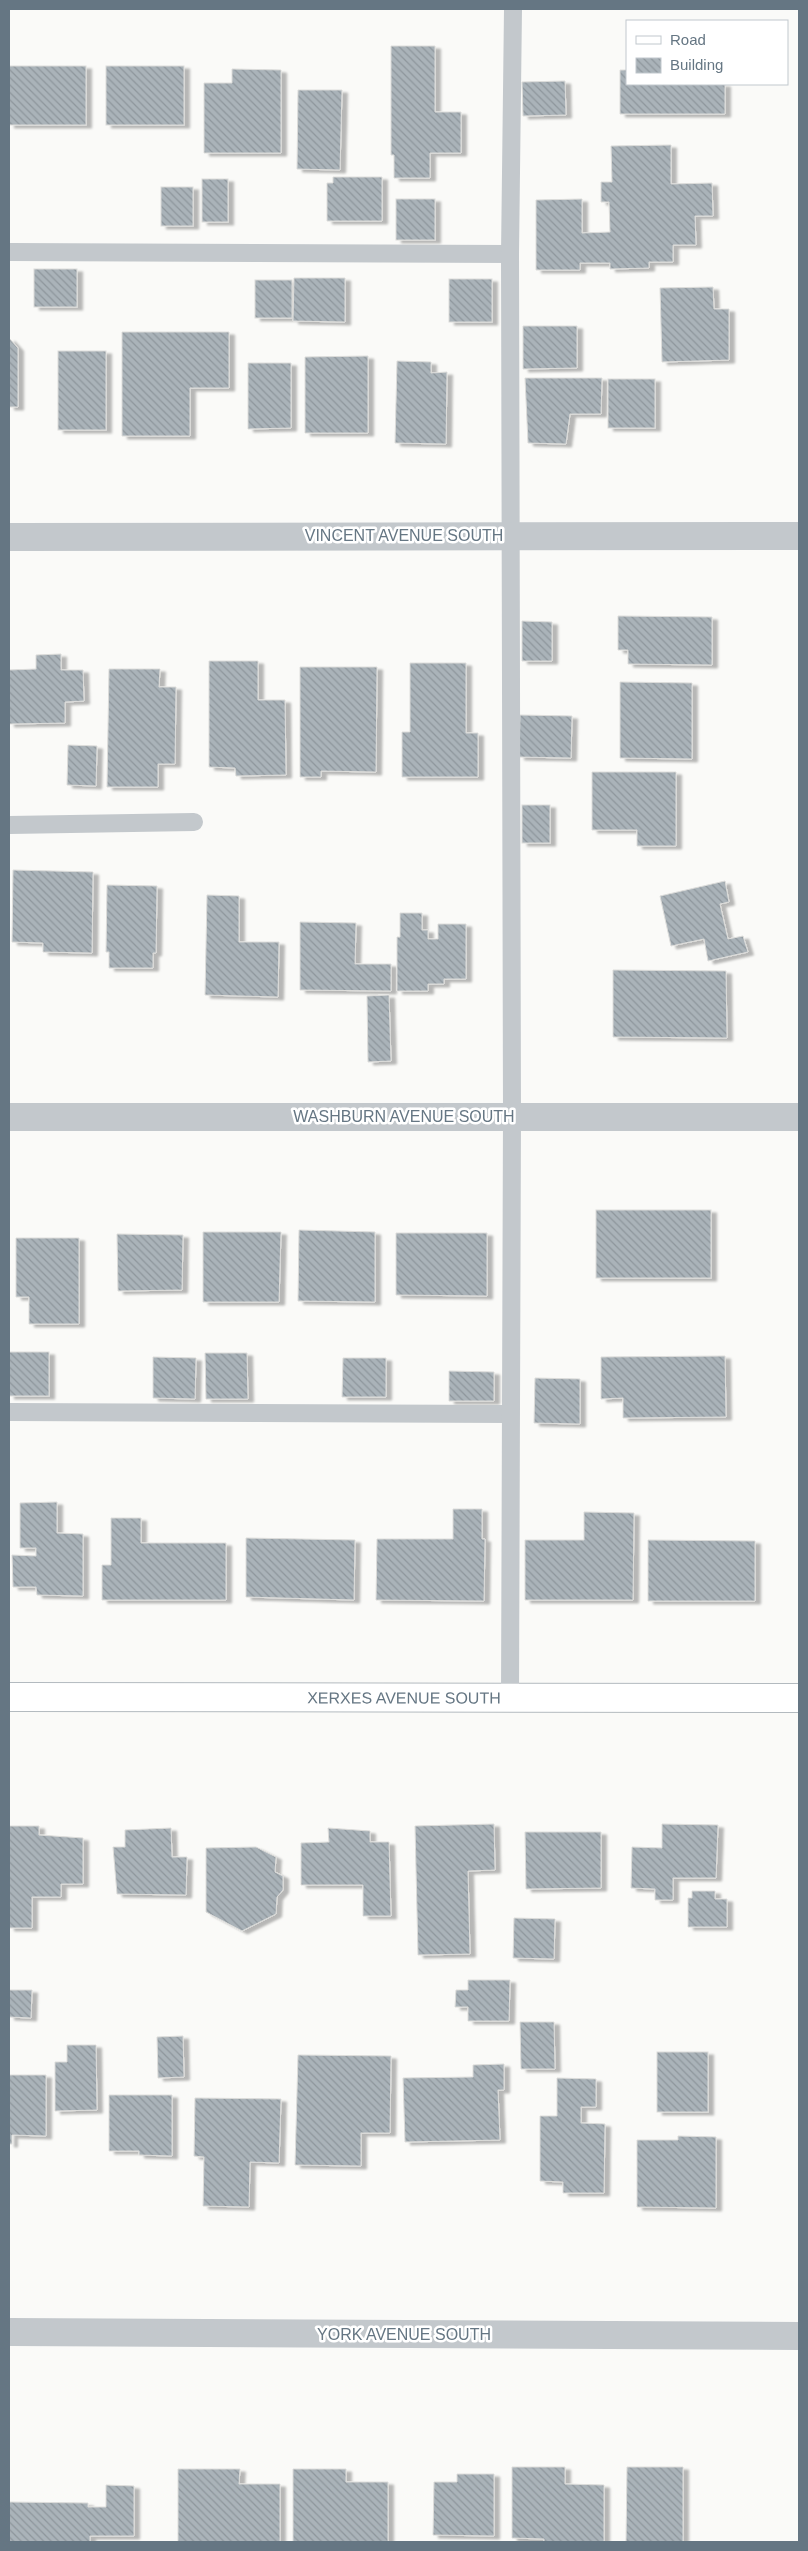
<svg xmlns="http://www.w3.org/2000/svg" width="808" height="2551" font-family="Helvetica,sans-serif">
<defs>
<pattern id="building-back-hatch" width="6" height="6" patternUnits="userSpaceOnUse" patternTransform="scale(1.25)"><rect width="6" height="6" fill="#aab3b9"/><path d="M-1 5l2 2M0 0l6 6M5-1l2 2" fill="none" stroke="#8e969c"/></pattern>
<filter id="shadow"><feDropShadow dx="5.5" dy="3" stdDeviation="1" flood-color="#0004"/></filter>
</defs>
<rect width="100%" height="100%" fill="#fafaf8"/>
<g fill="url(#building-back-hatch)" stroke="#dcdcda" filter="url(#shadow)">
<polygon points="391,46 435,46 435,112 461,112 461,153 430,153 430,178 394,178 394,155 391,155"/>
<rect x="9" y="66" width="77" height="59"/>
<rect x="106" y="66" width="78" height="59"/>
<polygon points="232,69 281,70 281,153 204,153 204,83 232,83"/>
<polygon points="620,70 627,70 627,84 725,84 725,114 620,114"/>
<polygon points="565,81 566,115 523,116 522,82"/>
<polygon points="298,90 342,90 340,170 297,169"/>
<polygon points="671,145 671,184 712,183 713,216 695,216 696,245 673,245 673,262 649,262 649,268 610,269 610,263 580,263 580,270 536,270 536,200 582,199 582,233 610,232 609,202 601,202 601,182 612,182 611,146"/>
<polygon points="333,177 382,177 382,221 327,221 327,183 333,183"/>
<rect x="202" y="179" width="26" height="43"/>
<rect x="161" y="187" width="32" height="39"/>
<rect x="396" y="199" width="39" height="41"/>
<rect x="34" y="269" width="43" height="38"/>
<polygon points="294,278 345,278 345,322 293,321"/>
<rect x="449" y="279" width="43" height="43"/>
<rect x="255" y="280" width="37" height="38"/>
<polygon points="713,287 714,309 729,309 729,360 662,362 660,288"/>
<polygon points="523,326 577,326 577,368 523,369"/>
<polygon points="122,332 229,332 229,388 190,388 190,436 122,436"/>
<polygon points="9,338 18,348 18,407 9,407"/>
<rect x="58" y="351" width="48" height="79"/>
<polygon points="368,356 368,433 305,433 305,357"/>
<polygon points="397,361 431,362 431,373 447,372 446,444 395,443"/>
<polygon points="248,363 291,363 291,428 248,429"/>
<polygon points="525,378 602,378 601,414 570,414 566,444 528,443"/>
<rect x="608" y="379" width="47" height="49"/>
<polygon points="618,616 712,617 712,665 628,664 628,650 618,650"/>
<polygon points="522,621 552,622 552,661 522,661"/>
<polygon points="61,654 61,670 83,670 84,701 65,702 65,723 9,724 9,670 36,669 36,655"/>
<polygon points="209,661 258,661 258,700 285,700 286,775 236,776 235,768 209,767"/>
<polygon points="410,663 466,663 466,733 478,733 478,777 402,777 402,732 410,732"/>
<polygon points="300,667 377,667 376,772 321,771 321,777 300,777"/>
<polygon points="109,669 160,669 159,687 176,687 175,764 158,764 158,787 107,787"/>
<polygon points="620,682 692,683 692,759 620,758"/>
<polygon points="520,715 572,716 571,758 519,757"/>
<polygon points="68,745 97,746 96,786 67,785"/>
<polygon points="592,772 676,772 676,846 637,846 637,830 592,830"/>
<rect x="522" y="805" width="28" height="38"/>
<polygon points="13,870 93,872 92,953 43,952 43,943 12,942"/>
<polygon points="725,881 729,902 720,904 728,939 743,936 748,952 708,961 704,939 671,946 660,896"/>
<polygon points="107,885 157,886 156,953 153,953 153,968 109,968 109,952 106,952"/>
<polygon points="207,895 239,896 239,942 279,942 278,997 205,995"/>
<polygon points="400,913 422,913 422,930 428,930 428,939 438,939 438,924 466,924 466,979 444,979 444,984 428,984 428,991 397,991 397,937 400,937"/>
<polygon points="300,922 356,923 355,964 391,964 391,991 300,990"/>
<polygon points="613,970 726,971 727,1038 613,1037"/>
<polygon points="389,995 391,1061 368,1062 367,996"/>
<rect x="596" y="1210" width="115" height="68"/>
<polygon points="299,1230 375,1232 375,1302 298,1301"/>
<polygon points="203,1232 281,1232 279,1302 203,1302"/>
<polygon points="396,1233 487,1233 487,1296 396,1295"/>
<polygon points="117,1234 183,1235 182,1290 118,1291"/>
<polygon points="16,1238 79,1238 79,1324 29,1324 29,1297 16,1297"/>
<rect x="9" y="1352" width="40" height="44"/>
<polygon points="205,1353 247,1353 248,1399 206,1399"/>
<polygon points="725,1356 726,1417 623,1418 623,1398 601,1399 601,1357"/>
<polygon points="153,1357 196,1358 195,1399 153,1398"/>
<polygon points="343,1358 386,1358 386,1397 342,1397"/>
<polygon points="449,1371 494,1372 494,1401 449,1401"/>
<polygon points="535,1378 580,1379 580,1424 534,1423"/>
<polygon points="57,1502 57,1533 83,1534 83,1596 37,1595 36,1587 13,1587 12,1555 36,1556 36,1548 20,1548 20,1503"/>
<polygon points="453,1509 482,1509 482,1539 485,1539 484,1601 376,1600 377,1539 453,1539"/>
<polygon points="584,1512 634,1513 633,1600 525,1600 525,1540 584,1540"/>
<polygon points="111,1518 141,1518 141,1543 226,1543 226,1600 102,1600 102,1565 111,1565"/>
<polygon points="246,1538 355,1540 354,1600 246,1597"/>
<polygon points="648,1540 755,1541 755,1601 648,1601"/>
<polygon points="494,1824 495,1870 468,1871 470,1954 418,1955 415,1826"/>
<polygon points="662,1824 718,1825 716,1878 673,1878 673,1900 655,1900 655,1889 631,1888 632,1847 662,1848"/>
<polygon points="9,1826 39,1826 39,1835 83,1838 83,1884 61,1884 61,1897 32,1897 32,1928 9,1928"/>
<polygon points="171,1828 172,1857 187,1857 186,1895 117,1894 113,1847 125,1847 125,1830"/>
<polygon points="328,1828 370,1831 370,1842 389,1842 391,1916 363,1916 363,1885 301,1885 301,1843 329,1842"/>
<polygon points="525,1832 601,1832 601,1888 526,1889"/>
<polygon points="256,1847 276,1857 275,1872 283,1876 283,1890 277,1897 276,1914 242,1931 206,1912 206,1848"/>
<polygon points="692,1891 715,1891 715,1899 727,1899 727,1927 688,1927 688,1898 692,1898"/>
<polygon points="514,1918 555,1919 554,1959 513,1958"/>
<polygon points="468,1980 510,1980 509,2021 468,2021 468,2007 455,2007 456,1990 468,1990"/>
<polygon points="9,1990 32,1990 31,2018 9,2017"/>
<polygon points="520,2022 554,2022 555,2069 521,2069"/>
<polygon points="183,2036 184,2077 158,2078 157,2037"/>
<polygon points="67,2045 96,2045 97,2110 55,2111 55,2062 67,2062"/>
<rect x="657" y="2052" width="51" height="60"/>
<polygon points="298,2055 391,2056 390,2133 361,2133 361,2166 295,2165"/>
<polygon points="504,2064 504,2090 498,2090 500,2140 405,2142 403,2078 473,2077 473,2065"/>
<polygon points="9,2075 46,2075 46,2136 12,2135 12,2144 9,2144"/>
<polygon points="557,2078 596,2079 596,2107 581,2107 581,2123 605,2124 604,2193 563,2193 563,2182 540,2181 540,2116 557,2116"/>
<polygon points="109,2095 172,2095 172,2156 139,2155 139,2151 109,2151"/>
<polygon points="195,2098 281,2099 279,2163 250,2162 249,2207 203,2206 204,2157 194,2156"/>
<polygon points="678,2136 716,2137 716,2208 637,2207 637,2140 678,2140"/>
<polygon points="512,2467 565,2467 565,2484 604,2485 604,2542 544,2542 544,2539 512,2538"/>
<polygon points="627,2467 683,2467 683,2542 626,2542"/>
<polygon points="178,2469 240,2469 239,2484 280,2484 280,2542 178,2542"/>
<polygon points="293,2469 346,2469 346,2482 388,2482 388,2542 393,2542 293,2542"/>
<polygon points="457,2474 494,2474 494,2536 433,2535 434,2482 457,2482"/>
<polygon points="106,2485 134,2486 134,2536 90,2536 90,2542 9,2542 9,2502 88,2503 88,2507 106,2507"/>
</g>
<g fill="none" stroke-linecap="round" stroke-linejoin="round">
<g stroke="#b3babf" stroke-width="30">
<g id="secondary">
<path id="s1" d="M9 1697 799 1698"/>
</g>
</g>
<g stroke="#c3c8cc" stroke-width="18">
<polyline points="9,252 510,254"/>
<polyline points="9,825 194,822"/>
<polyline points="9,1412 510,1414"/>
<polyline points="510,1699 512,1116 510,254 513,9"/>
</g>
<g stroke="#c3c8cc" stroke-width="28">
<polyline points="9,537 799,536"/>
<polyline points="9,1117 799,1117"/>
<polyline points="9,2332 799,2336"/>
</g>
<use href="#secondary" stroke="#fff" stroke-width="28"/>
</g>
<g text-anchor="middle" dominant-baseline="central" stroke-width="5" stroke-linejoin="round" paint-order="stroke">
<g font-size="16" fill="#657683" stroke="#fff">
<text x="404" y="535">VINCENT AVENUE SOUTH</text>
<text x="404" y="1116">WASHBURN AVENUE SOUTH</text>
<text stroke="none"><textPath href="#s1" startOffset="395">XERXES AVENUE SOUTH</textPath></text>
<text x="404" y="2334">YORK AVENUE SOUTH</text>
</g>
</g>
<rect width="808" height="2551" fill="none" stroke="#657683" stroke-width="20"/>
<rect x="626" y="20" width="162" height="65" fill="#ffffff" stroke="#c1c8cd"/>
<rect x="636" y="36" width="25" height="8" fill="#ffffff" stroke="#c1c8cd"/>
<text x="670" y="45" font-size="15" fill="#657683">Road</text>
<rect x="636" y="58" width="25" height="15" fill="url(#building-back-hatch)" stroke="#c1c8cd"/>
<text x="670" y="70" font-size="15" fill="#657683">Building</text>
</svg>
